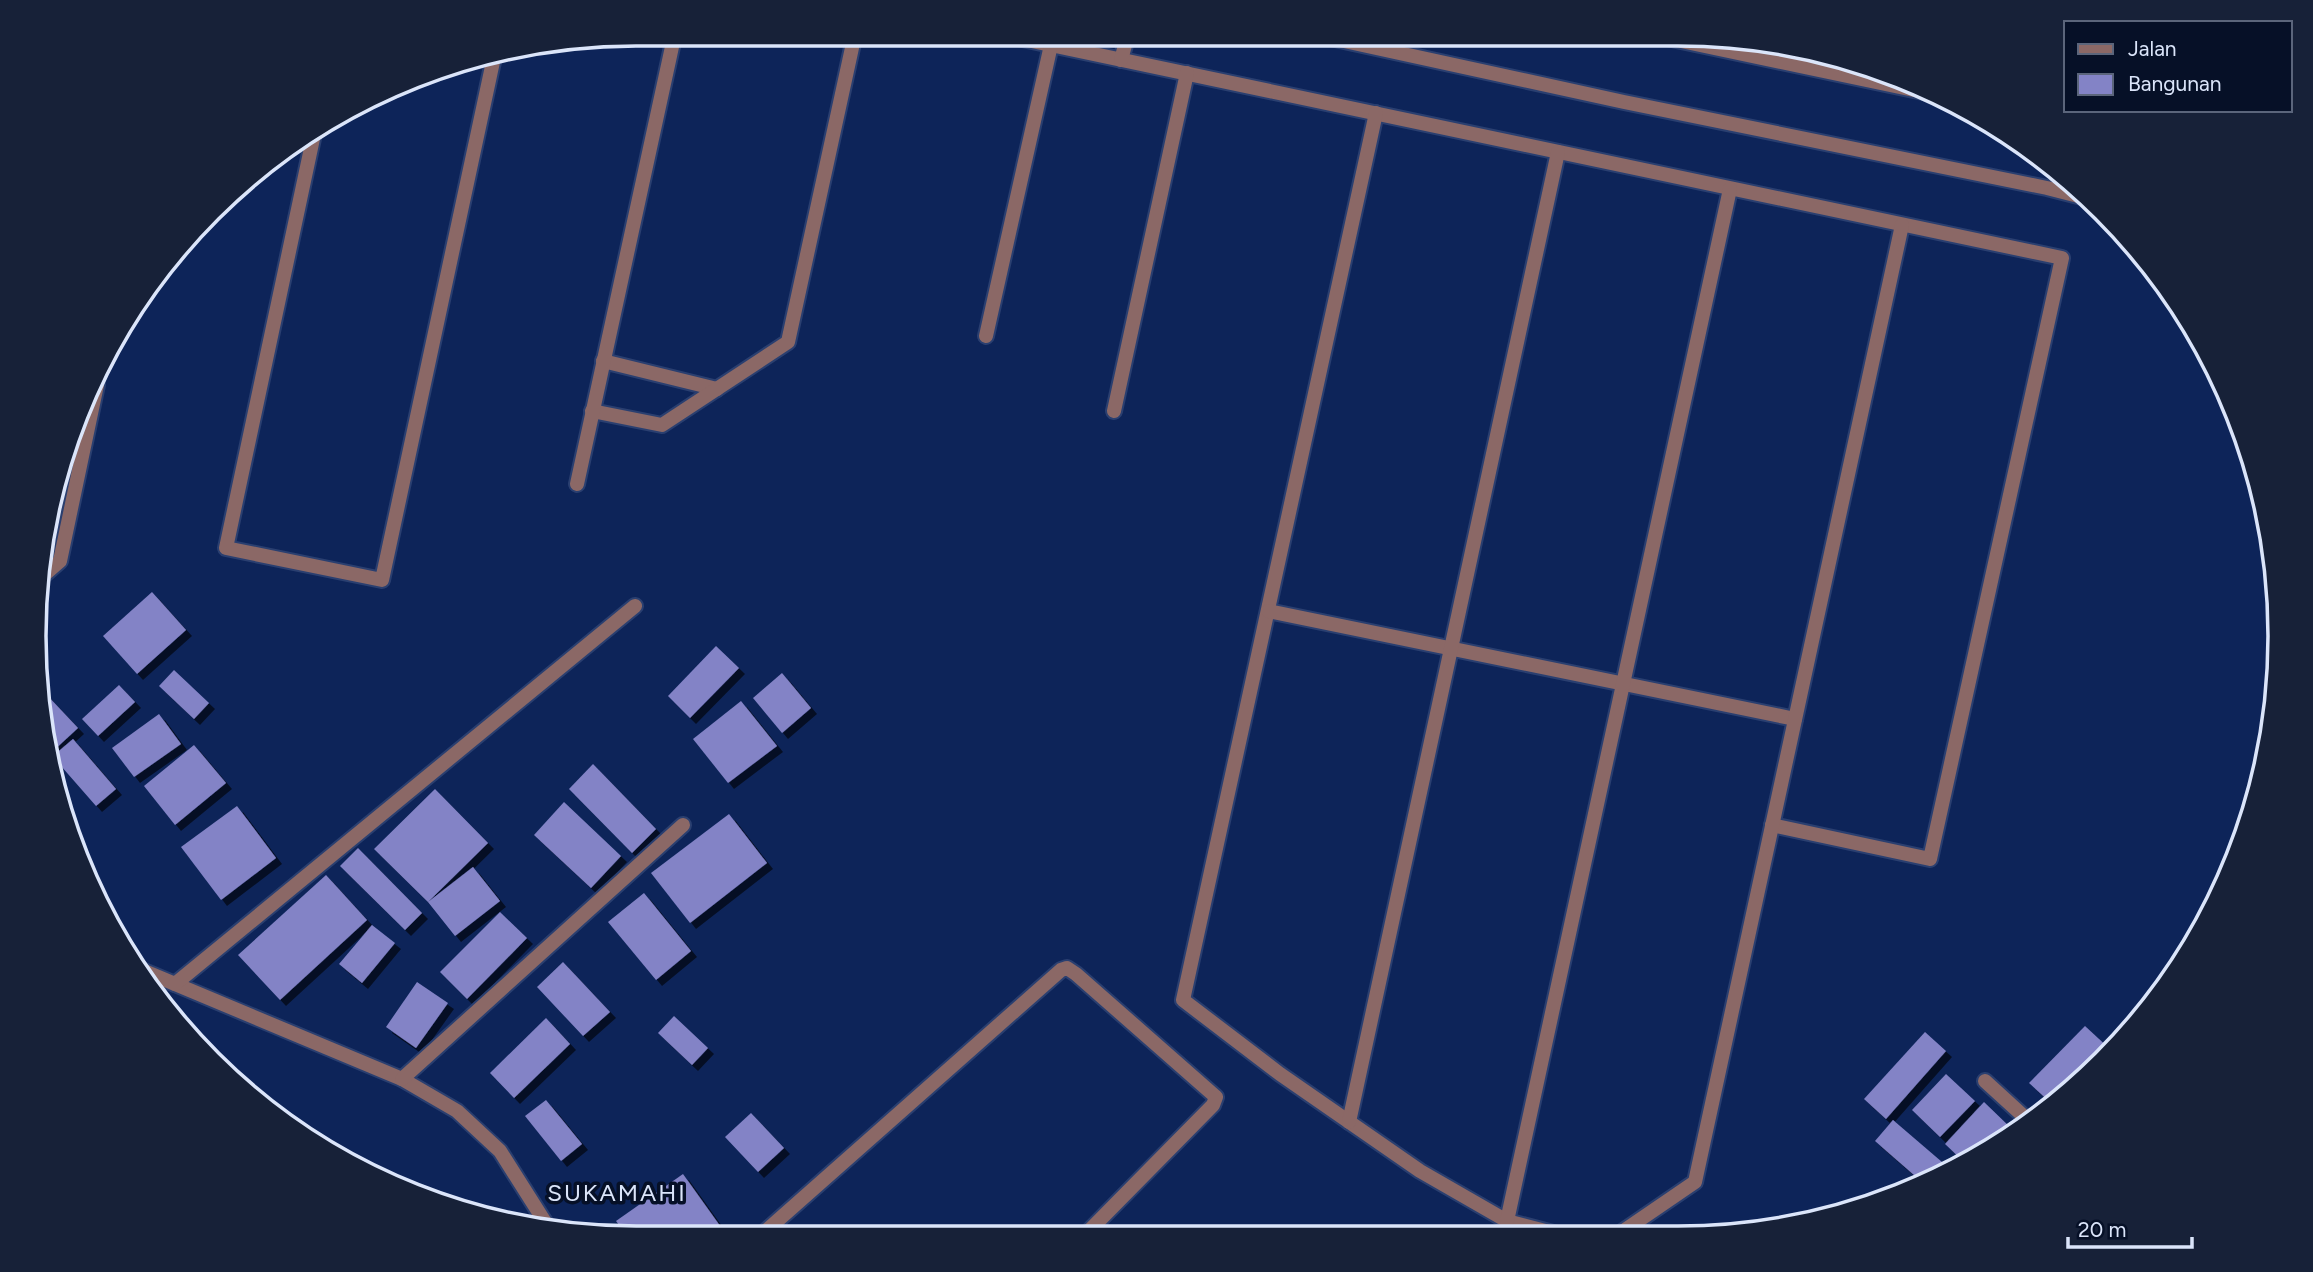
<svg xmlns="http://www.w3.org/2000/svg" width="2313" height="1272" font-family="Figtree,sans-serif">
<defs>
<filter id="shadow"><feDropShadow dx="6" dy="6" stdDeviation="0" flood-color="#0009"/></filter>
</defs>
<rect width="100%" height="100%" fill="#0d2459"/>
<g fill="#8383c6" filter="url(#shadow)">
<polygon points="152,592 186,630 137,674 103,636"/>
<polygon points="716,646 739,668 690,718 668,696"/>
<polygon points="174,670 209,703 194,719 159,686"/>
<polygon points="782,673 811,708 782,733 753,698"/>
<polygon points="119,685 135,702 98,736 82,719"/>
<polygon points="45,693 78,728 52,752 40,698"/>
<polygon points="741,701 777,746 728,783 693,739"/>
<polygon points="159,714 181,744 134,777 112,748"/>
<polygon points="73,739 116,789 96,806 54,758 53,756"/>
<polygon points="194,745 226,783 175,825 144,786"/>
<polygon points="593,764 656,829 632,853 569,789"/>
<polygon points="435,789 488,843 428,902 473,867 500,901 455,936 428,902 374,849"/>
<polygon points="564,802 621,856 591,888 534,835"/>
<polygon points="237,806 276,858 221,900 181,847"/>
<polygon points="729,814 767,863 690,923 651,873"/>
<polygon points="358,848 422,913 405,930 340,866"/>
<polygon points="326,875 367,920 280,1000 238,955"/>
<polygon points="644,893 691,951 656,980 608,922"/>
<polygon points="500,912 527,938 467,999 440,972"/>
<polygon points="372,925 395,943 362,983 339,964"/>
<polygon points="563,962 610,1012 583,1036 537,987"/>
<polygon points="417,982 448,1003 416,1048 386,1027"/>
<polygon points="674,1016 708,1048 692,1065 658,1033"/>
<polygon points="546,1018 570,1044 514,1098 490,1073"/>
<polygon points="2085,1026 2112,1051 2103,1062 2052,1104 2029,1083"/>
<polygon points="1925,1032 1946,1051 1886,1119 1864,1099"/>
<polygon points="1946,1074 1975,1101 1940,1137 1912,1110"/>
<polygon points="546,1100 582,1144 561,1161 525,1116"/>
<polygon points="1984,1102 2013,1130 2002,1142 1963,1161 1945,1144"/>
<polygon points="751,1113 784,1148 758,1172 725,1137"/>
<polygon points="1893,1120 1949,1168 1922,1182 1875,1141"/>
<polygon points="683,1174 728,1237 628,1237 616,1221"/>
</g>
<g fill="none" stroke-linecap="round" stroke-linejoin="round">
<g stroke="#2a3f70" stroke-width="18">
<polyline id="lane" points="759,1237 1061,970 1067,968 1076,974 1216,1097 1213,1105 1084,1236"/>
</g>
<g stroke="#2a3f70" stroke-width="18">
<g id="street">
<polyline points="999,34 2062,258 1930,859 1772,825"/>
<polyline points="1312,34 1624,102 2047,188 2090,199"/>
<polyline points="1648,34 1928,93"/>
<polyline points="1121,60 1128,34"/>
<polyline points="1376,113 1183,1000 1280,1074 1420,1171 1507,1221 1557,1234"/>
<polyline points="314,134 226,548 382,580 494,57"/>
<polyline points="986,336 1051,45"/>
<polyline points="603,361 717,389"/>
<polyline points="592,411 662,425 788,342 855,34"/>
<polyline points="1114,411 1187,73"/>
<polyline points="577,484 675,33"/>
<polyline points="44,575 60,561 97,385"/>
<polyline points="1268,611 1795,719"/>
<polyline points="144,971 402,1079 457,1111 500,1151 550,1230"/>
<polyline points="175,984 635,606"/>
<polyline points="402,1079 683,825"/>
<polyline points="1985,1081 2030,1122"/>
<polyline points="1349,1122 1558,152"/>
<polyline points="1507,1221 1730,189"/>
<polyline points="1619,1234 1695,1182 1902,225"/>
</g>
</g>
<use href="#lane" stroke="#8b6866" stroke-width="14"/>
<use href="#street" stroke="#8b6866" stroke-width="14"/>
</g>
<g text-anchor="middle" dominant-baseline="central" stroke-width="7" stroke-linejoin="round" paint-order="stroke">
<g font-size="24" letter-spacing="2" fill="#dbe5fa" stroke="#061027">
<text x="617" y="1192">SUKAMAHI</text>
</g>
</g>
<path d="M0 0H2313V1272H0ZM636 46H1678A590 590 0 0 1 2268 636V636A590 590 0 0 1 1678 1226H636A590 590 0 0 1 46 636V636A590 590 0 0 1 636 46Z" fill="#172138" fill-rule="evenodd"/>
<path fill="none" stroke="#dbe5fa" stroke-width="3.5" d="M636 46H1678A590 590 0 0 1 2268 636V636A590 590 0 0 1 1678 1226H636A590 590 0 0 1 46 636V636A590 590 0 0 1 636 46Z"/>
<rect x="2064" y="21" width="228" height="91" fill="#061027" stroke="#5b657b" stroke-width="2"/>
<rect x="2078" y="44" width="35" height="10" fill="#8b6866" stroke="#5b657b" stroke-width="2"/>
<text x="2128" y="56" font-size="21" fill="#dbe5fa">Jalan</text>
<rect x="2078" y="74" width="35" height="21" fill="#8383c6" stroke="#5b657b" stroke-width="2"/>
<text x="2128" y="91" font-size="21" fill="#dbe5fa">Bangunan</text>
<path d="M2068 1237v10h124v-10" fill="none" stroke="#dbe5fa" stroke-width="3.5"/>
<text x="2078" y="1237" font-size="21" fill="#dbe5fa" stroke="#061027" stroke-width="5" paint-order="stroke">20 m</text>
</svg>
